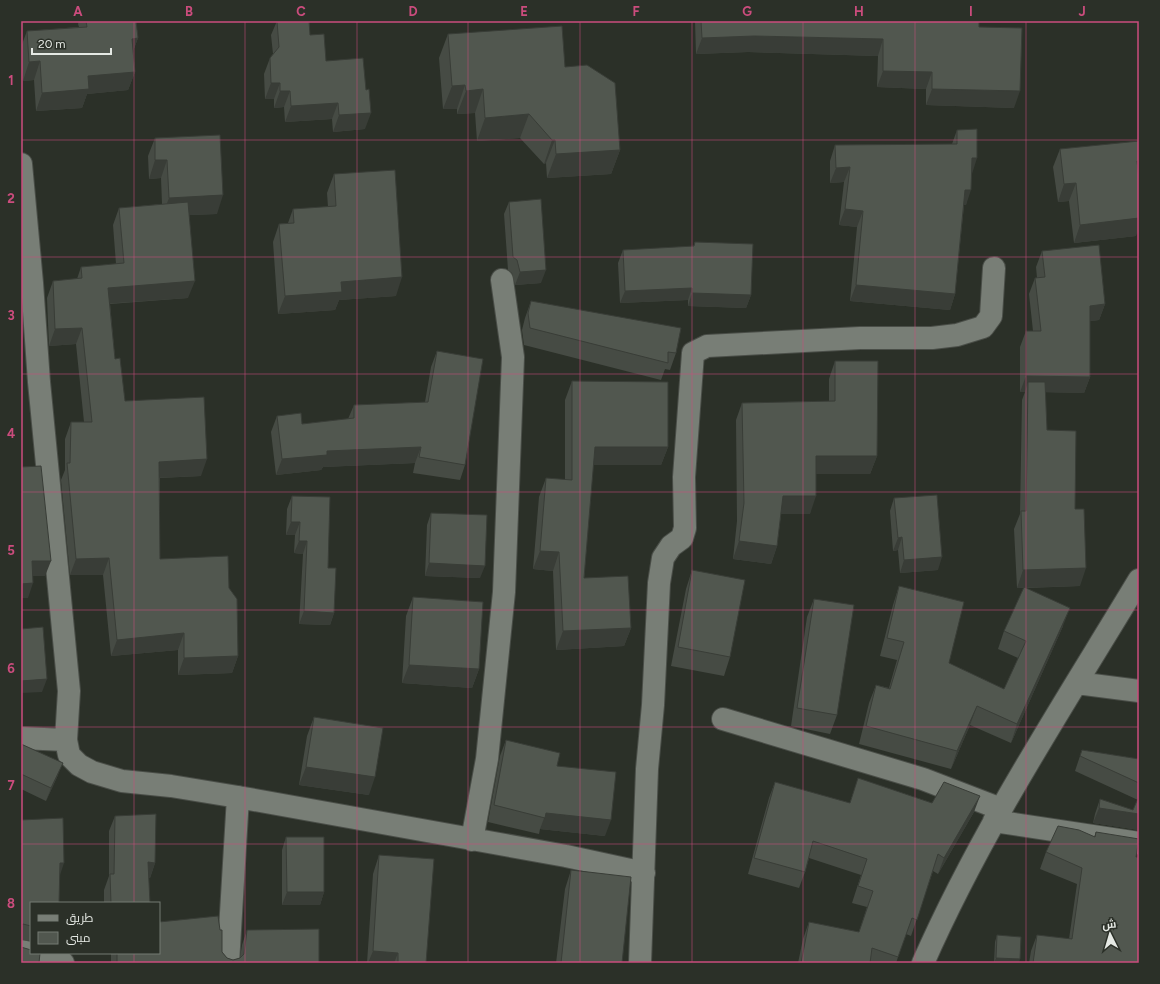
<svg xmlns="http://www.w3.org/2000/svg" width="1160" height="984" viewBox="0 0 1160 984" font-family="Figtree,Cairo,sans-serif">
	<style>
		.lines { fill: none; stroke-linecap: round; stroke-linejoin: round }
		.minor-casing { stroke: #4a4e48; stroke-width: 24 }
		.minor { stroke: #787e76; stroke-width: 22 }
		.wall { fill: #464b44 }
		.shaded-wall { fill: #393d37 }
		.building { fill: #51574f; stroke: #393d37 }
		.grid { fill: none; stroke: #cb4c7d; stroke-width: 1; stroke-opacity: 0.55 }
		.neatline { fill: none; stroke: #cb4c7d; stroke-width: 1.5 }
		.grid-label { font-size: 13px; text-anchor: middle; font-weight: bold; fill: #cb4c7d }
	</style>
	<rect width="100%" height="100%" fill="#2b3028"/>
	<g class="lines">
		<defs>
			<path id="minor" d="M 21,164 L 32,283 L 39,382 L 69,691 L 66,740
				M 1077,683 L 1139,691
				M 723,719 L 923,779 L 1001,809
				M 21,738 L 66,740 L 69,755 L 79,765 L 92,772 L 122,781 L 171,786 L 238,797 L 566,856 L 644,873
				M 994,821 L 1139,843
				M 472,840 L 487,759 L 504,592 L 513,357 L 502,280
				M 21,951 L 60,960 L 63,963
				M 228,963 L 238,797
				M 640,963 L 647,769 L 653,705 L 659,583 L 663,558 L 671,546 L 682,538 L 685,528 L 684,477 L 693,353 L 707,346 L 860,338 L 932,338 L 957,335 L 983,327 L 991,316 L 994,268
				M 923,963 C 982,829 1063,706 1139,580"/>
		</defs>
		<use href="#minor" class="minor-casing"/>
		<use href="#minor" class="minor"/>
	</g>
	<path class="wall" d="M 79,21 L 136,21 L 138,38 L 133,51 L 135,72 L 128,90 L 87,94 L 82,108 L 36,111 L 34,80 L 23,81 L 21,60 L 21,47 L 27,31 L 79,27 L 78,24 Z
		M 277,21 L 309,21 L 310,35 L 365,129 L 333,132 L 332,119 L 285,122 L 284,107 L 274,108 L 274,99 L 265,99 L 264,74 L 270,58 L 273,54 L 271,35 Z
		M 695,21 L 979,21 L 979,27 L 1014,108 L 926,105 L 926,89 L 877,87 L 878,56 L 748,52 L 696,54 Z
		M 448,34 L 565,67 L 620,150 L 611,174 L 547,178 L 546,163 L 544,164 L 520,138 L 477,141 L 475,113 L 457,114 L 457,109 L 443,109 L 439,58 Z
		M 957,130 L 972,174 L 966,205 L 964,205 L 955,294 L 950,310 L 850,301 L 857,227 L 839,225 L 844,182 L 830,183 L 830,161 L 835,145 L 952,144 Z
		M 155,138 L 217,214 L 189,215 L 188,298 L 110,304 L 115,359 L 125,401 L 201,476 L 160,478 L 160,559 L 229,588 L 238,656 L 232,673 L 178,675 L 178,650 L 111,656 L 103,575 L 70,575 L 61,480 L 65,470 L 65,439 L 71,422 L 84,422 L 76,344 L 49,346 L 47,298 L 53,281 L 77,279 L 81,267 L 116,264 L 113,225 L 119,208 L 162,204 L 161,178 L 149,179 L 148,156 Z
		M 1060,149 L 1136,236 L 1074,243 L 1069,201 L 1058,202 L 1053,167 Z
		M 334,174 L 396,296 L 339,300 L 335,310 L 278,314 L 273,242 L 279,224 L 288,223 L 293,209 L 328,207 L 327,193 Z
		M 509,202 L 541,283 L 515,285 L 512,273 L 508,270 L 504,214 Z
		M 695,242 L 751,295 L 746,308 L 688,306 L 688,300 L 620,303 L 618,263 L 623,250 L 693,247 Z
		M 1042,251 L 1105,304 L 1099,320 L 1090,321 L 1090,377 L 1084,393 L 1045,392 L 1047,430 L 1075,509 L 1080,586 L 1027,588 L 1063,626 L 1011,743 L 970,725 L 951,769 L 859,744 L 869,703 L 876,685 L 889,688 L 897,660 L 880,656 L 893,605 L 899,586 L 949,663 L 1004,689 L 1018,658 L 998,649 L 1004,631 L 1024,588 L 1017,588 L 1014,529 L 1020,514 L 1022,400 L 1025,392 L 1020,392 L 1020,347 L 1026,331 L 1033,331 L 1029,294 L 1035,278 L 1037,278 L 1036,267 Z
		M 531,301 L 676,353 L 670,370 L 665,369 L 661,380 L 524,345 L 522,330 L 525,318 Z
		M 437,351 L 465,465 L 460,480 L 413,473 L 415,463 L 323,467 L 321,470 L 276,475 L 271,432 L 277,416 L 302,424 L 348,419 L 354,405 L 425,402 L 431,367 Z
		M 835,361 L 877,456 L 870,474 L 816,474 L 810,514 L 781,514 L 777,546 L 771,564 L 733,559 L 737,521 L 736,420 L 742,403 L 829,401 L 829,379 Z
		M 572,381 L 668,447 L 661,465 L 593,465 L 584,578 L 631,628 L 624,646 L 556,650 L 553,571 L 533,569 L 539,497 L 546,478 L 565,480 L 565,400 Z
		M 292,496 L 328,568 L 334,613 L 330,625 L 299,624 L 303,554 L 294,553 L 295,535 L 286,535 L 287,509 Z
		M 894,498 L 938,570 L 900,573 L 898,550 L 893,551 L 890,511 Z
		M 431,513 L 480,578 L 425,576 L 427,525 Z
		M 692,570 L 730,657 L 724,676 L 671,666 L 686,589 Z
		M 413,597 L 479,669 L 472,688 L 402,683 L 406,616 Z
		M 814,599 L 837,715 L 830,734 L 791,726 L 807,617 Z
		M 314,717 L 369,795 L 299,785 L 307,736 Z
		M 506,740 L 557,766 L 605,836 L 540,829 L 539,834 L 488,822 L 500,756 Z
		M 21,744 L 58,775 L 46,801 L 21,789 Z
		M 1082,750 L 1139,759 L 1139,830 L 1093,823 L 1095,814 L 1100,799 L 1133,810 L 1138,800 L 1075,771 Z
		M 858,778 L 932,803 L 974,812 L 938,874 L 933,871 L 911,936 L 906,934 L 896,963 L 798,963 L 803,939 L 809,922 L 859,932 L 867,907 L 852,903 L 861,875 L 809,858 L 805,872 L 799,888 L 748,874 L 769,798 L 775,782 L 850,803 Z
		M 115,816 L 155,863 L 150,878 L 148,878 L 150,903 L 104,903 L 104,890 L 109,876 L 109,831 Z
		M 21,820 L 31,903 L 31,941 L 21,940 Z
		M 1096,832 L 1136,857 L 1139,963 L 1029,963 L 1031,951 L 1037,935 L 1069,939 L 1077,884 L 1040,869 L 1046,852 L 1094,837 Z
		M 286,837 L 324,892 L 320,905 L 282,905 L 282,850 Z
		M 379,855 L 426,963 L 367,963 L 373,874 Z
		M 571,870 L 622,963 L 556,963 L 565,889 Z
		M 247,930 L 319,963 L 111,963 L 111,953 L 222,952 L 227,958 L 233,960 L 240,958 L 242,945 Z
		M 997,935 L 1019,963 L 994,963 L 995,942 Z"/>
	<path class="shaded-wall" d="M 754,36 L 883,39 L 878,56 L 748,52 L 696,54 L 702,38 Z
		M 138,38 L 131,57 L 132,39 Z
		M 40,61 L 34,80 L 23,81 L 29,62 Z
		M 883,71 L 932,72 L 926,89 L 877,87 Z
		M 135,72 L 128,90 L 87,94 L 82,108 L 36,111 L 42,93 L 88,76 Z
		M 271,83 L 280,83 L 274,99 L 265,99 Z
		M 465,85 L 457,109 L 443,109 L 452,86 Z
		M 483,89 L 475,113 L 457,114 L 466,91 Z
		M 932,89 L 1020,91 L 1014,108 L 926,105 Z
		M 280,91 L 290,91 L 284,107 L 274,108 Z
		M 338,103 L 332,119 L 285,122 L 291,106 Z
		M 371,113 L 365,129 L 333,132 L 339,115 Z
		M 529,114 L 520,138 L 477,141 L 485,118 Z
		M 552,140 L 555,140 L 546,163 L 544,164 Z
		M 620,150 L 611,174 L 547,178 L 556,154 Z
		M 972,158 L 977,158 L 972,174 L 966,174 Z
		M 155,160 L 167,160 L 161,178 L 149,179 Z
		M 1137,161 L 1139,161 L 1139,178 Z
		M 850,167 L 844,182 L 830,183 L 836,168 Z
		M 1076,183 L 1069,201 L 1058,202 L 1064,184 Z
		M 965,190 L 971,190 L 966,205 L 960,205 Z
		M 223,195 L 217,214 L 162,216 L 169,198 Z
		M 845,209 L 863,211 L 857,227 L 839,225 Z
		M 1139,218 L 1139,229 L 1136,236 L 1074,243 L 1080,225 Z
		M 546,270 L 541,283 L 515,285 L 520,272 Z
		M 402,277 L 396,296 L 339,300 L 335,310 L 278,314 L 285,296 L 341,282 Z
		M 195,281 L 188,298 L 102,304 L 108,288 Z
		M 856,285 L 955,294 L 950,310 L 850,301 Z
		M 692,288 L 688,300 L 620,303 L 625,291 Z
		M 692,293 L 751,295 L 746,308 L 688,306 Z
		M 1105,304 L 1099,320 L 1084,322 L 1090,306 Z
		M 82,328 L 76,344 L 49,346 L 55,329 Z
		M 1026,376 L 1090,377 L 1084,393 L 1028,392 L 1028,382 L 1025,392 L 1020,392 Z
		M 421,447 L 415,463 L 323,467 L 321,470 L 276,475 L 282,459 L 327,451 Z
		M 595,447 L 668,447 L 661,465 L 588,465 Z
		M 816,456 L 877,456 L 870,474 L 809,474 Z
		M 207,459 L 201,476 L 153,478 L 159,462 Z
		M 783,496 L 816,496 L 810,514 L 776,514 Z
		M 291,522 L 300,522 L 295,535 L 286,535 Z
		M 902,537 L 898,550 L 893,551 L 898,538 Z
		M 299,541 L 307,541 L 303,554 L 294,553 Z
		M 739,541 L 777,546 L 771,564 L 733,559 Z
		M 540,551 L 559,552 L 553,571 L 533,569 Z
		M 942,557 L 938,570 L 900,573 L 904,560 Z
		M 109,558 L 103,575 L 70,575 L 76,559 Z
		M 32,561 L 51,561 L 45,576 L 26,576 Z
		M 429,563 L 485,566 L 480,578 L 425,576 Z
		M 1086,568 L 1080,586 L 1017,588 L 1023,570 Z
		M 33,583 L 28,598 L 21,598 L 21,584 Z
		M 1070,608 L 1063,626 L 1011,743 L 1017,724 Z
		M 304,611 L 334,613 L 330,625 L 299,624 Z
		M 631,628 L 624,646 L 556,650 L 563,631 Z
		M 184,633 L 178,650 L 111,656 L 117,640 Z
		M 238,656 L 232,673 L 178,675 L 184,658 Z
		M 409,665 L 479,669 L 472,688 L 402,683 Z
		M 47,679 L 42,692 L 21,693 L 21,681 Z
		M 977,706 L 970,725 L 951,769 L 957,751 Z
		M 63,763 L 58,775 L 46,801 L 51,788 Z
		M 306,767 L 375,777 L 369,795 L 299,785 Z
		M 980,796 L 974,812 L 938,874 L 944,858 Z
		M 1099,808 L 1139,814 L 1139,830 L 1093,823 Z
		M 546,813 L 611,820 L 605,836 L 540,829 Z
		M 148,862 L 155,863 L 150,878 L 142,878 Z
		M 60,863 L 64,863 L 59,878 Z
		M 287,892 L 324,892 L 320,905 L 282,905 Z
		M 373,951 L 398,953 L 394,963 L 368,963 Z
		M 996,958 L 1020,959 L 1019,963 L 994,963 Z"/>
	<path class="building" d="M 86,21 L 136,21 L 138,38 L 132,39 L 135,72 L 88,76 L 89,89 L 42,93 L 40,61 L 29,62 L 27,31 L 87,27 Z
		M 277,21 L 309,21 L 310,35 L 324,34 L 326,61 L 363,58 L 366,90 L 369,89 L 371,113 L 339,115 L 338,103 L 291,106 L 290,91 L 280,91 L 280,83 L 271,83 L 270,58 L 279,47 Z
		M 701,21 L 979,21 L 979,27 L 1022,28 L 1020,91 L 932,89 L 932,72 L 883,71 L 883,39 L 754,36 L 702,38 Z
		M 562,26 L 565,67 L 587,65 L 615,83 L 620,150 L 556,154 L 555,140 L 552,140 L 529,114 L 485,118 L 483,89 L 466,91 L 465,85 L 452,86 L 448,34 Z
		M 977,129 L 977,158 L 972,158 L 971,190 L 965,190 L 955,294 L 856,285 L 863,211 L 845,209 L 850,167 L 836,168 L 835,145 L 957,144 L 957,130 Z
		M 220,135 L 223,195 L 169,198 L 167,160 L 155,160 L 155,138 Z
		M 1139,141 L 1139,161 L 1137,161 L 1139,179 L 1139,218 L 1080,225 L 1076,183 L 1064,184 L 1060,149 Z
		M 395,170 L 402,277 L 341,282 L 342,292 L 285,296 L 279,224 L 294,223 L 293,209 L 336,206 L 334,174 Z
		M 541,199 L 546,270 L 520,272 L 517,260 L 513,257 L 509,202 Z
		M 188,202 L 195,281 L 108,288 L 115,359 L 120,358 L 125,401 L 204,397 L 207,459 L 159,462 L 160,559 L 228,556 L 229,588 L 237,599 L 238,656 L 184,658 L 184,633 L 117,640 L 109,558 L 76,559 L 67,463 L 70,463 L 71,422 L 92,422 L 82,328 L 55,329 L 53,281 L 82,278 L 81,267 L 124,263 L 119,208 Z
		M 695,242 L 753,244 L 751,295 L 692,293 L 692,288 L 625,291 L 623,250 L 694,246 Z
		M 1099,245 L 1105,304 L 1090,306 L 1090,377 L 1026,376 L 1026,331 L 1041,331 L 1035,278 L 1045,277 L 1042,251 Z
		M 531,301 L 681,328 L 676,353 L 668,352 L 668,363 L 530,328 L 528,313 Z
		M 437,351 L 483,359 L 465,465 L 419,457 L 421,447 L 327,451 L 327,455 L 282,459 L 277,416 L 301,413 L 302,424 L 354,418 L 354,405 L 428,402 Z
		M 835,361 L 878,361 L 877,456 L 816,456 L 816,496 L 783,496 L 777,546 L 739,541 L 744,503 L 742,403 L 835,401 Z
		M 572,381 L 668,382 L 668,447 L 595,447 L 584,578 L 628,576 L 631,628 L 563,631 L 559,552 L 540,551 L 546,478 L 572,480 Z
		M 1028,382 L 1045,382 L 1047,430 L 1076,431 L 1075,509 L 1084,509 L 1086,568 L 1023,570 L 1021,511 L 1026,511 Z
		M 41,466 L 51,561 L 32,561 L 33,583 L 21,584 L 21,467 Z
		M 937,495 L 942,557 L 904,560 L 902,537 L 898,538 L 894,498 Z
		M 292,496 L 330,497 L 328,568 L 336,568 L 334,613 L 304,611 L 307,541 L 299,541 L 300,522 L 291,522 Z
		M 431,513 L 487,515 L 485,566 L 429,563 Z
		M 692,570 L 745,580 L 730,657 L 678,647 Z
		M 899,586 L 964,602 L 949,663 L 1004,689 L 1026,641 L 1004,631 L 1024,587 L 1070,608 L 1017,724 L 977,706 L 957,751 L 866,726 L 876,685 L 890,689 L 904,642 L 887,638 Z
		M 413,597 L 483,602 L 479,669 L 409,665 Z
		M 814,599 L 854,605 L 837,715 L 797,708 Z
		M 43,627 L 47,679 L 21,681 L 21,629 Z
		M 314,717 L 383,728 L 375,777 L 306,767 Z
		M 506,740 L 560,753 L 557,766 L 616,772 L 611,820 L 546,813 L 545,818 L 494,805 Z
		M 21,744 L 63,763 L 51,788 L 21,774 Z
		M 1082,750 L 1139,759 L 1139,783 L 1080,756 Z
		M 858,778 L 932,803 L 944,782 L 980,796 L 944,858 L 938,854 L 917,920 L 912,918 L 898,957 L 872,948 L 870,963 L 801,963 L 809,922 L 859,932 L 873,891 L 858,886 L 867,859 L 813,841 L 805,872 L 754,858 L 775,782 L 850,803 Z
		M 1139,796 L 1139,814 L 1099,808 L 1100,799 L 1133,810 Z
		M 156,814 L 155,863 L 148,862 L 150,903 L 111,903 L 110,874 L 114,874 L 115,816 Z
		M 63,818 L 64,863 L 60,863 L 59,903 L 31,903 L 31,926 L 23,924 L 21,926 L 21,820 Z
		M 1058,826 L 1079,830 L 1095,837 L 1096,832 L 1139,839 L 1136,857 L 1139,857 L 1139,963 L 1033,963 L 1037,935 L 1072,939 L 1082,868 L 1046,852 Z
		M 286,837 L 324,837 L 324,892 L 287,892 Z
		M 379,855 L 434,859 L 426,963 L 398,963 L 398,953 L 373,951 Z
		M 571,870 L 631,877 L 622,963 L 561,963 Z
		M 218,916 L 220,930 L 222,930 L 222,952 L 227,958 L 233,960 L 240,958 L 244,954 L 247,930 L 319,929 L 319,963 L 117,963 L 117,953 L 159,953 L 159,922 Z
		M 997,935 L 1021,937 L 1020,959 L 996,958 Z
		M 21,947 L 31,950 L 31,953 L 40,953 L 39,963 L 21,963 Z"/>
	<path class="grid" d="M 134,21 L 134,903M 245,21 L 245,963M 357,21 L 357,963M 468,21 L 468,963M 580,21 L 580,963M 692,21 L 692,963M 803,21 L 803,963M 915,21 L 915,963M 1026,21 L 1026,963M 21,140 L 1139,140M 21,257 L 1139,257M 21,374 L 1139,374M 21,492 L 1139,492M 21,610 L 1139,610M 21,727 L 1139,727M 21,844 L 1139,844M 134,953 L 134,963"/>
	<rect width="1160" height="984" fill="none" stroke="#2b3028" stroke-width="44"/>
	<rect x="30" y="902" width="130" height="52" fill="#2b3028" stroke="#757a73"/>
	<rect x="38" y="915" width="20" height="6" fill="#787e76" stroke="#757a73"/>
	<text x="66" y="922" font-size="12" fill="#e5e9e4">طريق</text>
	<rect x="38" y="932" width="20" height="12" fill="#51574f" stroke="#757a73"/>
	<text x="66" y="942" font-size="12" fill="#e5e9e4">مبنى</text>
	<g transform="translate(1110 934) rotate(355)" stroke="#2b3028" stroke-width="3" paint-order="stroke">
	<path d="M0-3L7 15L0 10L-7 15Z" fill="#e5e9e4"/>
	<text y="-6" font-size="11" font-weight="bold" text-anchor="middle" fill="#e5e9e4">ش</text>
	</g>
	<path d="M32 48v6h79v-6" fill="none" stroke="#e5e9e4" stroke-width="2"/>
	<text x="38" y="48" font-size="12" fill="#e5e9e4" stroke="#2b3028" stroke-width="3" paint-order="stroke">20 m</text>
	<rect x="22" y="22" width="1116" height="940" class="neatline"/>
	<g class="grid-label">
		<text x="78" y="16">A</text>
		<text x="189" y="16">B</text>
		<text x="301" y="16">C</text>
		<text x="413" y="16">D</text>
		<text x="524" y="16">E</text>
		<text x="636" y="16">F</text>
		<text x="747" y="16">G</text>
		<text x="859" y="16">H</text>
		<text x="971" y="16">I</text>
		<text x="1082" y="16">J</text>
		<text x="11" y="85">1</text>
		<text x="11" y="203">2</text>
		<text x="11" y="320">3</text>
		<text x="11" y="438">4</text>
		<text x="11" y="555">5</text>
		<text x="11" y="673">6</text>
		<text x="11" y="790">7</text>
		<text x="11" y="908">8</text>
	</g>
</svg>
